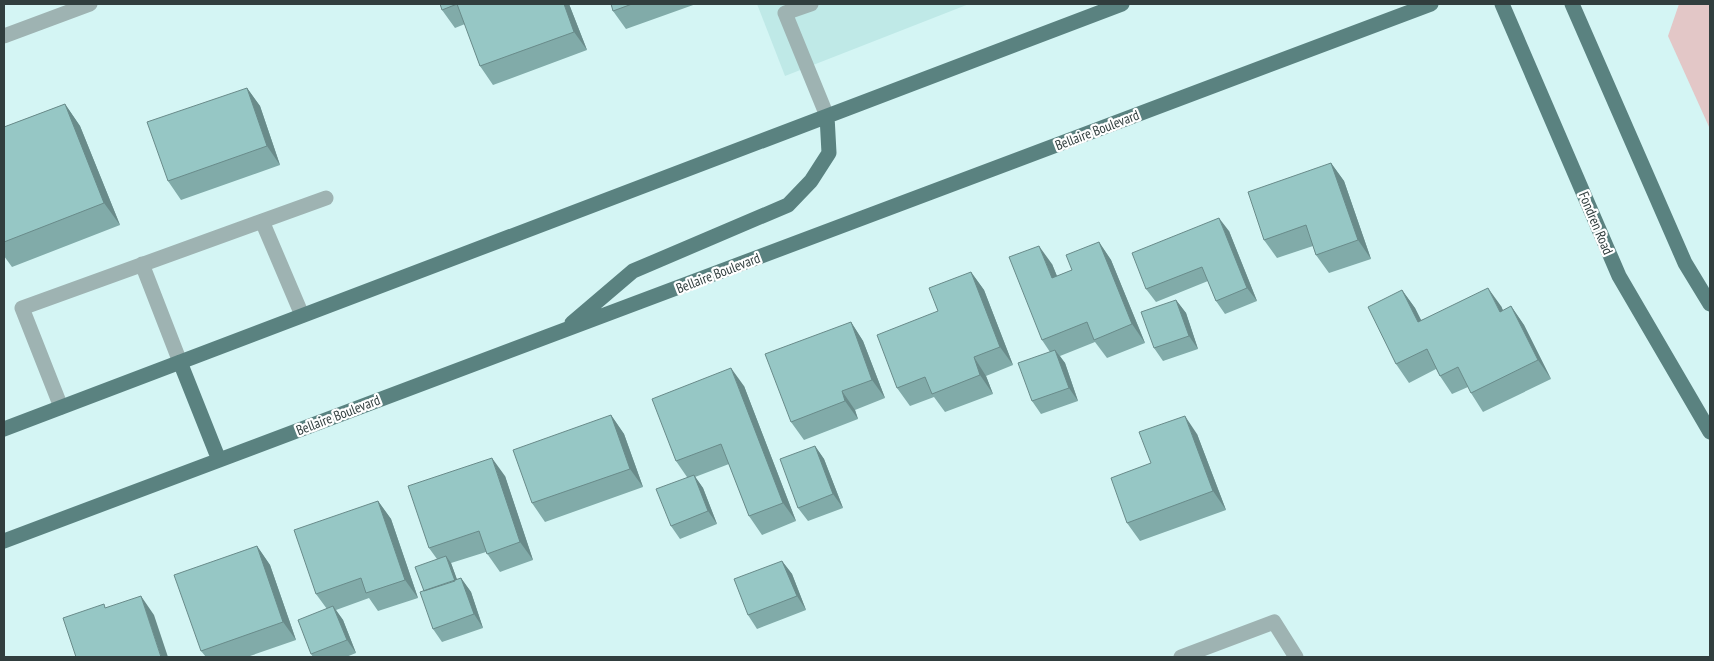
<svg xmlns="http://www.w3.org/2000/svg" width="1714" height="661" viewBox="0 0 1714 661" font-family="'PT Sans Narrow',sans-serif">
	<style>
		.built { fill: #bfe9e7 }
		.green { fill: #e3c7c7 }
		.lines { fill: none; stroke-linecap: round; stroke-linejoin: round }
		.minor { stroke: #9eb3b2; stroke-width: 15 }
		.major { stroke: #5a8280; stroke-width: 15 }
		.wall { fill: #81aba9 }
		.shaded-wall { fill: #698b8a }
		.building { fill: #96c7c5; stroke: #698b8a }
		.labels { text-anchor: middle; stroke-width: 4.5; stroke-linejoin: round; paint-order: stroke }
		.street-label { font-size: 14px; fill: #313e3e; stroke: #fff }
	</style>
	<rect width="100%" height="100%" fill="#d4f5f4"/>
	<path class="built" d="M 757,4 L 969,4 L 785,76 Z"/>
	<path class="green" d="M 1679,4 L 1710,4 L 1710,129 L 1668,36 Z"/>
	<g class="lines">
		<path class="minor" d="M 811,4 L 785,13 L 827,116
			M 4,36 L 90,4
			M 262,221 L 302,315
			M 142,264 L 180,362
			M 61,407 L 22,308 L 326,198
			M 1181,657 L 1274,622 L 1296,657"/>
		<path class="major" d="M 1502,4 L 1619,276 L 1710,432
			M 1572,4 L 1685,263 L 1710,304
			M 572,323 L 633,271 L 788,205 L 811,181 L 829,153 L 827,116
			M 180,362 L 219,460
			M 4,429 L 1122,4
			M 4,541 L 1431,4"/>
	</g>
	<path class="wall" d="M 440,4 L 569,4 L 587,50 L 493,85 L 480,66 L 465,24 L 455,28 L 442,10 Z
		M 611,4 L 696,4 L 626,29 L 613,11 Z
		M 247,88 L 260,106 L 280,165 L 181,200 L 168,181 Z
		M 65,104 L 80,126 L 120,225 L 12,267 L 4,256 L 4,127 Z
		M 1331,163 L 1344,181 L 1371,259 L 1329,273 L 1316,255 L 1313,246 L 1277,258 L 1264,240 Z
		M 1229,231 L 1257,301 L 1225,314 L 1216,301 L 1208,281 L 1156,302 L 1146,289 Z
		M 1099,242 L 1111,260 L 1145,343 L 1107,358 L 1095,342 L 1060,356 L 1065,363 L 1078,401 L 1041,414 L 1032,401 L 1050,352 L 1042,340 L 1052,264 L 1057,276 L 1072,270 Z
		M 971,272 L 984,290 L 1013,365 L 986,376 L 993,394 L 945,412 L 934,397 L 910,406 L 897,388 L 938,311 Z
		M 1402,290 L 1415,308 L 1421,320 L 1501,306 L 1503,311 L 1511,306 L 1524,325 L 1551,379 L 1483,412 L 1471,393 L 1468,387 L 1452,394 L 1440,376 L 1436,369 L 1409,383 L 1396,364 Z
		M 1176,300 L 1186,313 L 1198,349 L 1163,361 L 1154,348 Z
		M 851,322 L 863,341 L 885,398 L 855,410 L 858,419 L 804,440 L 791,422 Z
		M 744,386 L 796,521 L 762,535 L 749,516 L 729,464 L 695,477 L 703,488 L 717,524 L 680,539 L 671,526 L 687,477 L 676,461 Z
		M 611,415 L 624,434 L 643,487 L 545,522 L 532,503 Z
		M 1197,434 L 1226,510 L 1140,541 L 1127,523 L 1151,463 Z
		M 815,446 L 824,459 L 843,508 L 808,521 L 798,508 Z
		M 505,476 L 533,560 L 500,572 L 486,552 L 451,563 L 457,580 L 461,578 L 471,592 L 483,628 L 442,642 L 433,629 L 423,591 L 437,559 L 429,548 Z
		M 378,501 L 391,519 L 418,598 L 378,611 L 369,598 L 336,610 L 343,620 L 356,653 L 346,657 L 313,657 L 311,654 L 327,609 L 316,594 Z
		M 257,546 L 270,565 L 296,640 L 247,657 L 206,657 L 201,651 Z
		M 782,561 L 792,574 L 806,610 L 757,629 L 748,615 Z"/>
	<path class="shaded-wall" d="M 564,4 L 569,4 L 587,50 L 574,32 Z
		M 247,88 L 260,106 L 280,165 L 267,146 Z
		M 65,104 L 80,126 L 120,225 L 104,203 Z
		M 1331,163 L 1344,181 L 1371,259 L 1358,240 Z
		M 1219,218 L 1229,231 L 1257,301 L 1247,288 Z
		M 1099,242 L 1111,260 L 1145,343 L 1132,324 Z
		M 1039,246 L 1052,264 L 1065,296 L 1052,278 Z
		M 971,272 L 984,290 L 1013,365 L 1000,347 Z
		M 1488,288 L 1501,306 L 1513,331 L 1500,312 Z
		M 1402,290 L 1415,308 L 1431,340 L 1418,322 Z
		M 1176,300 L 1186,313 L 1198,349 L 1189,336 Z
		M 1511,306 L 1524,325 L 1551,379 L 1538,360 Z
		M 851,322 L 863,341 L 885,398 L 872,380 Z
		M 1055,350 L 1065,363 L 1078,401 L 1069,388 Z
		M 974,357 L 986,376 L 993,394 L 980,375 Z
		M 731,368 L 744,386 L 796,521 L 783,503 Z
		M 842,391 L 855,410 L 858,419 L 845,401 Z
		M 611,415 L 624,434 L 643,487 L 630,469 Z
		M 1185,416 L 1197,434 L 1226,510 L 1213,491 Z
		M 815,446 L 824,459 L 843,508 L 833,494 Z
		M 492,458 L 505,476 L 533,560 L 520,542 Z
		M 694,475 L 703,488 L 717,524 L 708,511 Z
		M 378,501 L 391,519 L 418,598 L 405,580 Z
		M 257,546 L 270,565 L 296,640 L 283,622 Z
		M 446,556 L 451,563 L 462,593 L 457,586 Z
		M 782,561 L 792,574 L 806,610 L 797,596 Z
		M 461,578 L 471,592 L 483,628 L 474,614 Z
		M 141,596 L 154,615 L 168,657 L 161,657 Z
		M 333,606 L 343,620 L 356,653 L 347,640 Z"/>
	<path class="building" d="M 440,4 L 564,4 L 574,32 L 480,66 L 457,4 L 442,10 Z
		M 611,4 L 632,4 L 613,11 Z
		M 247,88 L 267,146 L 168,181 L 147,122 Z
		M 65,104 L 104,203 L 4,242 L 4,127 Z
		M 1331,163 L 1358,240 L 1316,255 L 1306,225 L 1264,240 L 1248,192 Z
		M 1219,218 L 1247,288 L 1216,301 L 1202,267 L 1146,289 L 1132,253 Z
		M 1099,242 L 1132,324 L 1094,340 L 1087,322 L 1042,340 L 1009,257 L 1039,246 L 1052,278 L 1072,270 L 1066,255 Z
		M 971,272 L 1000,347 L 974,357 L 980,375 L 932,394 L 925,377 L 897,388 L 877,335 L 938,311 L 929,288 Z
		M 1488,288 L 1500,312 L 1511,306 L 1538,360 L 1471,393 L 1458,367 L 1440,376 L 1427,349 L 1396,364 L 1368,307 L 1402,290 L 1418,322 Z
		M 1176,300 L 1189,336 L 1154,348 L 1141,312 Z
		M 851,322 L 872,380 L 842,391 L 845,401 L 791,422 L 765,354 Z
		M 1055,350 L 1069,388 L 1032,401 L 1018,363 Z
		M 731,368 L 783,503 L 749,516 L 721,444 L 676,461 L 652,399 Z
		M 611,415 L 630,469 L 532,503 L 513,450 Z
		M 1185,416 L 1213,491 L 1127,523 L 1111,478 L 1151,463 L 1139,432 Z
		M 815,446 L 833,494 L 798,508 L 780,459 Z
		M 492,458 L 520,542 L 487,554 L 479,531 L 429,548 L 408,486 Z
		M 694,475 L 708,511 L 671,526 L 656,489 Z
		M 378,501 L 405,580 L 366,593 L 361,578 L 316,594 L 294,530 Z
		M 257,546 L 283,622 L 201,651 L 174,575 Z
		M 446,556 L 455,581 L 424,591 L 415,567 Z
		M 782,561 L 797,596 L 748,615 L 734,579 Z
		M 461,578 L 474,614 L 433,629 L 420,592 Z
		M 141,596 L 161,657 L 76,657 L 63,618 L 104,604 L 105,608 Z
		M 333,606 L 347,640 L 311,654 L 298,620 Z"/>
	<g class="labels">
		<g class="street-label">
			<text transform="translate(1097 130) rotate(-21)" y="5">Bellaire Boulevard</text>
			<text transform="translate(1596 223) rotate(67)" y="5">Fondren Road</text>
			<text transform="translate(718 273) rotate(-21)" y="5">Bellaire Boulevard</text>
			<text transform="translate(338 415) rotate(-21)" y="5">Bellaire Boulevard</text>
		</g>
	</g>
	<rect width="1714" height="661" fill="none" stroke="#313e3e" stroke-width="10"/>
</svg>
